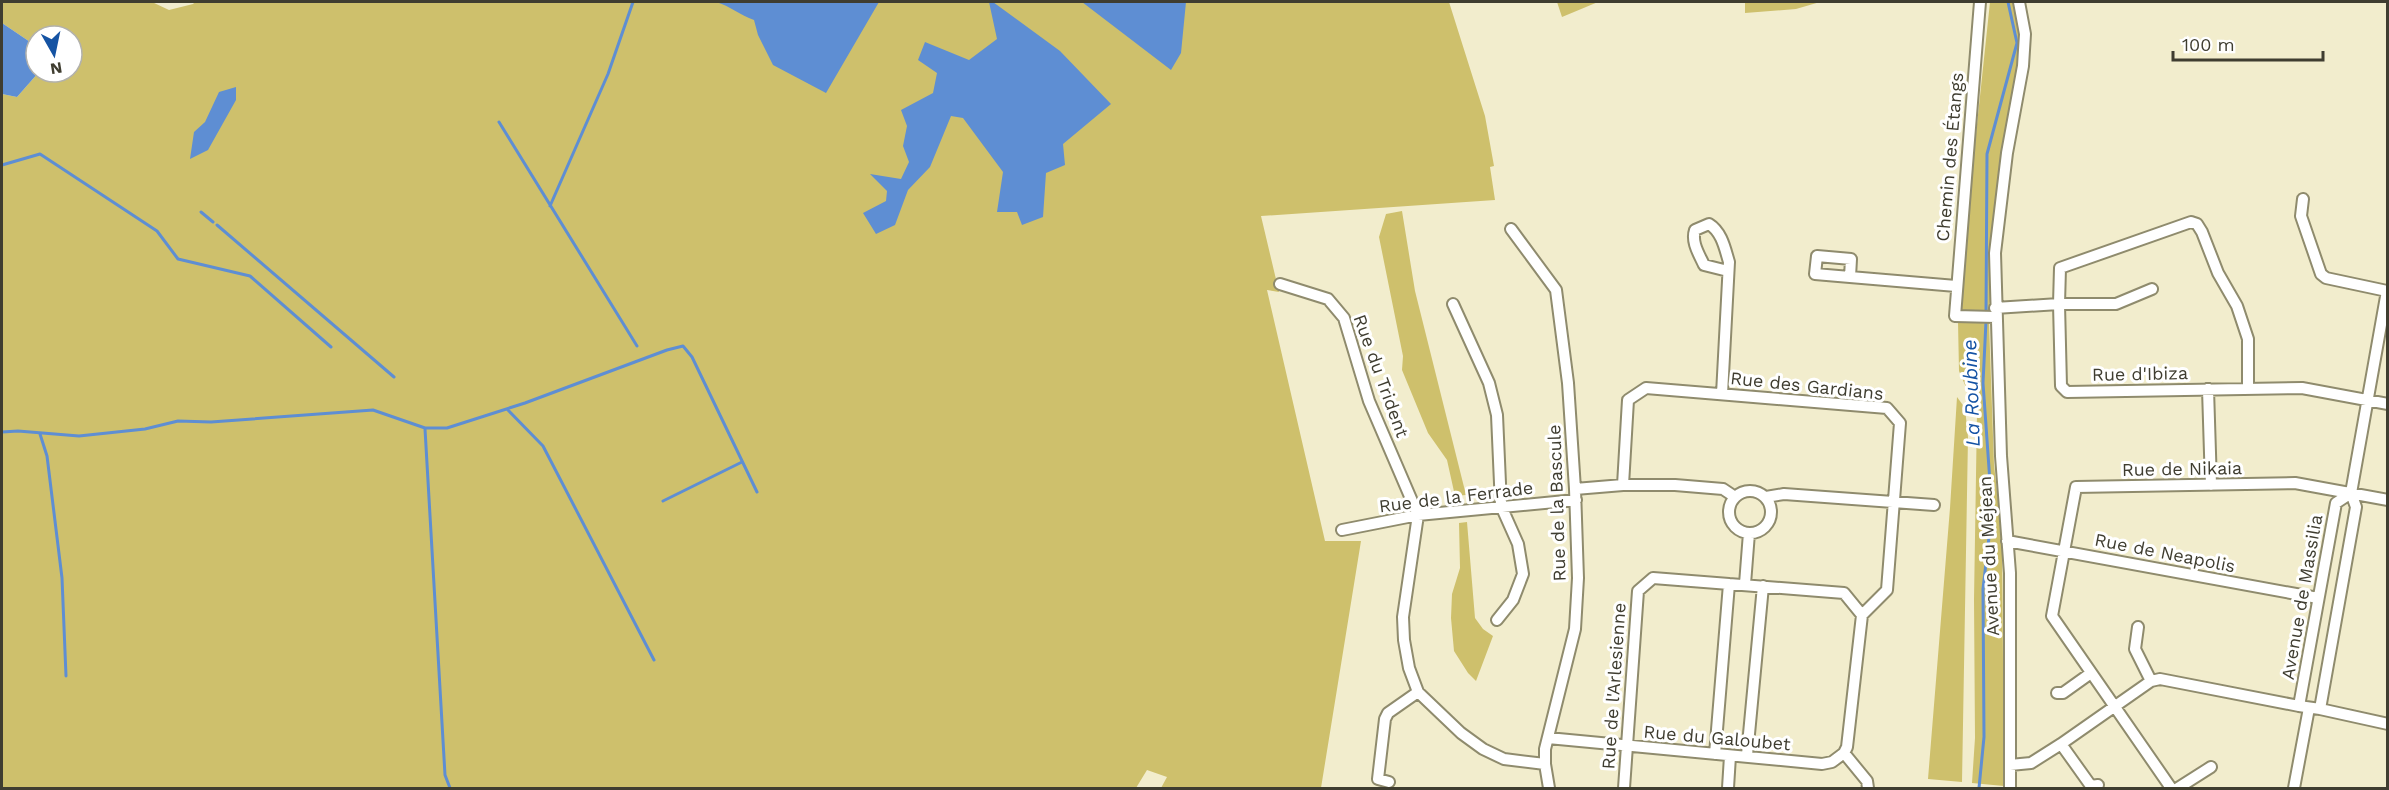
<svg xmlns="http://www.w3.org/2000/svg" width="2389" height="790" viewBox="0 0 2389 790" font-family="'Work Sans',sans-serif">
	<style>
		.green { fill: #cec06c }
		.water { fill: #5e8ed3 }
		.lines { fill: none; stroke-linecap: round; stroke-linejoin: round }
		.stream { stroke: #5e8ed3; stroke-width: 3 }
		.minor-casing { stroke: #8f8b6d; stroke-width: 14 }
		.minor { stroke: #fff; stroke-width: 10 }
		.labels { text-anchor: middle; stroke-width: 6; stroke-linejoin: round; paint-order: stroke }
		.street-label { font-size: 18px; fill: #3f3d30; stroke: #fff }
		.water-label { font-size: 20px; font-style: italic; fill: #1352a4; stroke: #fff }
	</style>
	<rect width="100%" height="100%" fill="#f2edcd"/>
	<path class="green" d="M 2,2 L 152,2 L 169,10 L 193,4 L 195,2 L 1449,2 L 1485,116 L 1494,166 L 1490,167 L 1495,200 L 1261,216 L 1279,292 L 1267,290 L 1325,541 L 1361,541 L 1321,788 L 1161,788 L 1167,777 L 1147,770 L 1136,788 L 2,788 L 2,94 L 17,97 L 39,72 L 72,72 L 72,36 L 36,36 L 36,46 L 2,23 Z
		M 1557,2 L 1598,2 L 1562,17 Z
		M 1745,2 L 1820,2 L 1796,9 L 1745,13 Z
		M 1990,2 L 2013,2 L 2021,41 L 2002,154 L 1989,312 L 1960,312 L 1961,275 Z
		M 1402,211 L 1415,291 L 1466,495 L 1455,496 L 1447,460 L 1428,433 L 1402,370 L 1403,356 L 1379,237 L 1386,214 Z
		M 1958,322 L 1989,323 L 1994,465 L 2002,535 L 2004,786 L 1972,783 L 1975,738 L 1974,600 L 1977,413 L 1959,371 Z
		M 1957,397 L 1965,408 L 1968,437 L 1962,782 L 1928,779 L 1950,508 Z
		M 1467,522 L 1475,618 L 1483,629 L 1493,636 L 1476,681 L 1468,673 L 1454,651 L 1451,618 L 1452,594 L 1460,568 L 1459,523 Z"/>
	<path class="water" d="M 716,2 L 879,2 L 826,93 L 773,65 L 758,35 L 754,20 C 740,15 730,6 716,2 Z
		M 989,2 L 993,2 L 1060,51 L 1111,104 L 1063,144 L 1065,165 L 1046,173 L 1043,217 L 1022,225 L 1017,212 L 997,212 L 1003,172 L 963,118 L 951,116 L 930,167 L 908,190 L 895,225 L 876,234 L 863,213 L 886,201 L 887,191 L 870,174 L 901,179 L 909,162 L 903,146 L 907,126 L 901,110 L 933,93 L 937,73 L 918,60 L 925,42 L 969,60 L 997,39 Z
		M 1082,2 L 1186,2 L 1181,53 L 1171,70 Z
		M 2,23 L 36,46 L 36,72 L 39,72 L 17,97 L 2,94 Z
		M 236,87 L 236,100 L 208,150 L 190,159 L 194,132 L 205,122 L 219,92 Z"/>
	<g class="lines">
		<path class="stream" d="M 499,122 L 637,346
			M 2,165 L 40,154 L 157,231 L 178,259 L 250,276 L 331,347
			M 550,206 L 608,74 L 633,2
			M 201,212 L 213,222
			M 217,225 L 394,377
			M 1986,314 L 1987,154 L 2017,43 L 2008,2
			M 507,409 L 543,446 L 654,660
			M 425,429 L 445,775 L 450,788
			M 2,432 L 18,431 L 79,436 L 145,429 L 178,421 L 211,422 L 373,410 L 425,428 L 447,428 L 525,403 L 667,350 L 683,346 L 692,357 L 757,492
			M 40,434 L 47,456 L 62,578 L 66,676
			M 663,501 L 742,462
			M 1979,788 L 1984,737 L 1983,589 L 1992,511 L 1983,383 L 1986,321"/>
		<defs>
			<path id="minor" d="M 1980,2 L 1955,316 L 1996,317
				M 2303,199 L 2301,216 L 2321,274 L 2326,278 L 2387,291
				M 1511,229 L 1556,290 L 1568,383 L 1575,489 L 1578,578 L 1575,629 L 1545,749 L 1545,764 L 1549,788
				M 1850,277 L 1815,274 L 1817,256 L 1851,259 L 1850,277 L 1956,286
				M 1280,284 L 1328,299 L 1344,318 L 1369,401 L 1418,515 L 1403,617 L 1404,640 L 1409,668 L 1418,692 L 1461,733 L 1483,749 L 1504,759 L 1545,764
				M 2152,289 L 2116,304 L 2059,304 L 2060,268 L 2191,222 L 2197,224 L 2202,232 L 2218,273 L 2237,306 L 2248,339 L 2248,388
				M 1453,304 L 1489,383 L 1497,415 L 1501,506 L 1518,544 L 1523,574 L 1513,600 L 1497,620
				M 1995,308 L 2059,304 L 2061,386 L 2067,392 L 2302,388 L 2388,404
				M 2208,389 L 2211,485
				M 1722,394 L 1729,262 C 1725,249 1722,232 1709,224 L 1695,230 C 1691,242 1699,254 1704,265 L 1728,271
				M 1623,485 L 1628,400 L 1646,388 L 1887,408 L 1900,423 L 1887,590 L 1862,615
				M 1575,489 L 1623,485 L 1675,485 L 1723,489 L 1735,497
				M1729 512a21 21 0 1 1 42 0a21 21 0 1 1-42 0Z
				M 2351,493 L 2336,503 L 2299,706 L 2320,709 L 2356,507 L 2351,493 L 2387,291
				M 1766,497 L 1784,494 L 1934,505
				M 1342,530 L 1418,515 L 1576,500
				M 2007,541 L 2318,598
				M 1745,584 L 1749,533
				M 2138,627 L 2135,649 L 2151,681
				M 2057,693 L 2063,693 L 2091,673
				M 2320,709 L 2388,724
				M 1548,738 L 1822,764 L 1832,762 L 1844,753
				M 2061,744 L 2091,786 L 2098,785
				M 1715,754 L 1729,584
				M 1747,755 L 1763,586
				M 2010,765 L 2031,763 L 2061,744 L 2151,681 L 2160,679 L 2299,706
				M 1389,782 L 1378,779 L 1385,719 L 1388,713 L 1418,692
				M 1624,788 L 1638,591 L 1653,578 L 1844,593 L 1862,615 L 1847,747 L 1844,753 L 1867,781 L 1868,788
				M 1728,788 L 1730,756
				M 2010,788 L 2010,573 L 2001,456 L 1995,253 L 2007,153 L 2023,66 L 2025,34 L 2019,2
				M 2171,788 L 2052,616 L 2076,487 L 2295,483 L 2388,500
				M 2178,788 L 2211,767
				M 2294,788 L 2309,708"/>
		</defs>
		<use href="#minor" class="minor-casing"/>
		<use href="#minor" class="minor"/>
	</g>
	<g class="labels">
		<g class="street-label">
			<text transform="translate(1950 157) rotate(-85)" y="6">Chemin des Étangs</text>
			<text transform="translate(2140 374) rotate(-1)" y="6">Rue d'Ibiza</text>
			<text transform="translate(1381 376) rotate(70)" y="6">Rue du Trident</text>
			<text transform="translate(1807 386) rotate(6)" y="6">Rue des Gardians</text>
			<text transform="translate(2182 469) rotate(-1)" y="6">Rue de Nikaia</text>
			<text transform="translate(1456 497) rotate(-7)" y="6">Rue de la Ferrade</text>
			<text transform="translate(1557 503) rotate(-92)" y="6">Rue de la Bascule</text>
			<text transform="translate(2165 553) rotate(11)" y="6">Rue de Neapolis</text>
			<text transform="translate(1989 556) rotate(-93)" y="6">Avenue du Méjean</text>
			<text transform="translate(2302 597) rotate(-80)" y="6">Avenue de Massilia</text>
			<text transform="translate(1614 686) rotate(-86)" y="6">Rue de l'Arlesienne</text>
			<text transform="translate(1717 738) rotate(5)" y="6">Rue du Galoubet</text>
		</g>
		<g class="water-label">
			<text transform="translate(1971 393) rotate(-92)" y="7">La Roubine</text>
		</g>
	</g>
	<rect width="2389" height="790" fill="none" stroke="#3f3d30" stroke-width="6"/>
	<g transform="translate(54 54) rotate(171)"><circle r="28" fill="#ffffff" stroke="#b2b1ac" stroke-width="1.5"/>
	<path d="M0-4.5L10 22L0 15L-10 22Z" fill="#1553a3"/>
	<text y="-9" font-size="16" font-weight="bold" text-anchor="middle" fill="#3f3d30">N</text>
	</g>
	<path d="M2173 51v9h150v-9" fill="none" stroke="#3f3d30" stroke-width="3"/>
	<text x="2182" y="51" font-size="18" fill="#3f3d30" stroke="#ffffff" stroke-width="4.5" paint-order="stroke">100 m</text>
</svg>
